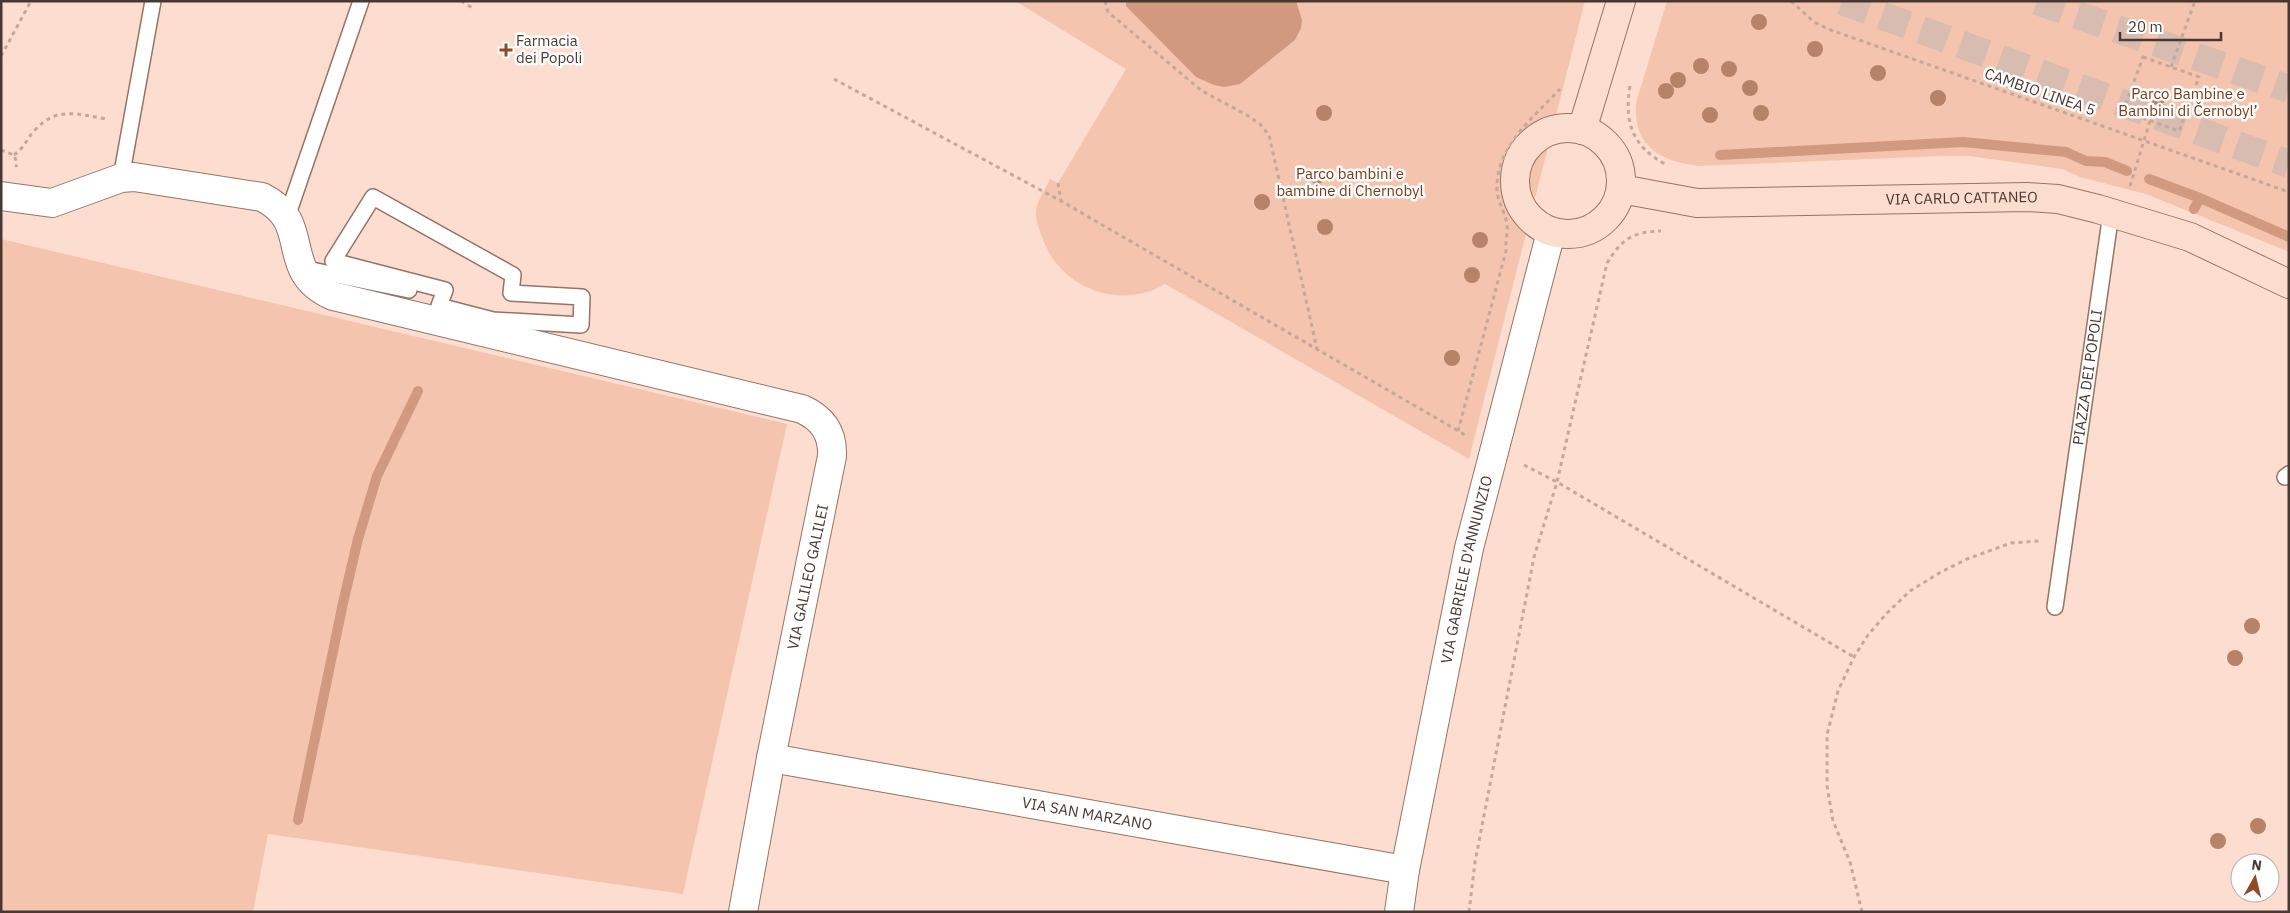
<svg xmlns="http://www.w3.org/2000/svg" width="2290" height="913" viewBox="0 0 2290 913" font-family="'IBM Plex Sans',sans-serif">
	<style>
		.green { fill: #f5c4ae }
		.water { fill: #d19980 }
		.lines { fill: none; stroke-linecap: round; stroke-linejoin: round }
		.stream { stroke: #d19980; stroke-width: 10 }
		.highway-tunnel { stroke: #d9bcb0; stroke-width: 28; stroke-dasharray: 28 14; stroke-linecap: butt }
		.lane-casing { stroke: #967364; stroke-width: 18 }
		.street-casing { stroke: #967364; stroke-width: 30 }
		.secondary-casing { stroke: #967364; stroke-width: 30 }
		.path { stroke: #c3a89c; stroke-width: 3; stroke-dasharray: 4 4; stroke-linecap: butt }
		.lane { stroke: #fff; stroke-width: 15 }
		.street { stroke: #fff; stroke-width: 28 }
		.secondary { stroke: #fbddcf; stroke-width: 28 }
		.tree { fill: #b68268 }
		.poi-dot { fill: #914926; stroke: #fff; stroke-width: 2 }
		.labels { text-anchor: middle; stroke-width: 5; stroke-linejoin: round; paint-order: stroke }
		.poi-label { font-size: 15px; fill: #483832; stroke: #fff; text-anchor: start }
		.street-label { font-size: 15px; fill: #483832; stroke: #fff }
		.park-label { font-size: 15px; fill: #7b3713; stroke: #fff }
	</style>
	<rect width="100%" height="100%" fill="#fdddcf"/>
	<path class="green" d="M 1015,1 L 1585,1 L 1469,459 L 1165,284 C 1159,287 1153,291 1147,292 C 1103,305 1056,280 1042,237 C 1039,229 1035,219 1036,211 C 1037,201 1046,188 1050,179 L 1058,183 L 1126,69 Z
		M 1667,1 L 2289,1 L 2289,252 L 2146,194 L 2080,177 L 2062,169 L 1969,156 L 1941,156 L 1699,166 C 1660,161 1633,147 1636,103 Z
		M 1,239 L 787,424 L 683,894 L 268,834 L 253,912 L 1,912 Z"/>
	<path class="water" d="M 1126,1 L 1296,1 L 1302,20 L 1301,28 L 1295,40 L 1240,84 L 1224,87 L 1214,85 L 1196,77 L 1126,6 Z"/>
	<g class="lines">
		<path class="stream" d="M 1720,155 L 1963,142 L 2066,152 L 2086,161 L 2105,162 L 2127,171
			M 2149,179 L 2200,198 L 2289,237
			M 2194,209 L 2200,198
			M 298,820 L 343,603 L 358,539 L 377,476 L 418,391"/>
		<path class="highway-tunnel" d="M 1842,1 L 2289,164
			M 2037,1 L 2289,89"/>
		<defs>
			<g id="lane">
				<path d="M 121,178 L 153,1"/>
				<path d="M 373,197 L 513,275 L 511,293 L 582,297 L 581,325 L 493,320 L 439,306 L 445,290 L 333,261 Z"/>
				<path d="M 287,217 L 361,1"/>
				<path d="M 302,268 L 409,290"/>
				<path d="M 2285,477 L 2289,474"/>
				<path id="s1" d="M 2055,607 L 2111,213"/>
			</g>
			<g id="street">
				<path d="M 1,196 L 52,203 L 121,178 L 134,177 L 262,197 C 315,223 276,271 333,296 L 802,409 C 822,418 833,433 832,456 L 771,758 L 743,912"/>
				<path id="s2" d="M 771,758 L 1405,870"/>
				<path id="s3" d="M 1399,912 L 1405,870 L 1469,548 L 1551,232"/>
			</g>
			<g id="secondary">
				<circle cx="1568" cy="181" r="53"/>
				<path d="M 1582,130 L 1621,1"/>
				<path id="s4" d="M 1621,189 L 1697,203 L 2027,197 L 2058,199 L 2098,209 L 2190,237 L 2289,284"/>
			</g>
		</defs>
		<use href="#lane" class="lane-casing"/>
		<use href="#street" class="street-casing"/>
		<use href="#secondary" class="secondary-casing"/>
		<path class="path" d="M 461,1 L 474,9
			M 1105,1 L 1108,12 L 1202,91 L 1245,114 L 1260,124 L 1269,135 L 1317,349
			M 1791,1 L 1814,22 L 1828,29 L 2289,192
			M 1,56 L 31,1
			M 2143,57 L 2199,77 L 2179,131 L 2123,111 Z
			M 2171,67 L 2195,1
			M 834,79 L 1061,201 L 1467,436
			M 1630,86 C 1624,122 1632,146 1665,164
			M 1,150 L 14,155 L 17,163 L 16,167
			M 14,155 C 25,147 26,140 34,131 C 56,106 77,114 106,119
			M 1058,183 L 1061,201
			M 2130,186 L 2150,121
			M 1458,431 L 1506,251 C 1505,242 1508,233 1507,224 C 1505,212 1498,203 1497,191 C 1495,147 1533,118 1560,89
			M 1524,465 L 1557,482 L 1854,657
			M 1469,912 L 1475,862 L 1534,557 L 1557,482 L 1607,263 C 1622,239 1632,232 1661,231
			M 1862,912 L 1850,862 L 1833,821 L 1827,786 L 1827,735 L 1838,691 L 1854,657 L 1868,635 L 1887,613 L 1910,591 L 1941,572 L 1967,559 L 2011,543 L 2039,541"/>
		<use href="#lane" class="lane"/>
		<use href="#street" class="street"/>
		<use href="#secondary" class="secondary"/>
	</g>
	<g class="tree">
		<circle cx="1759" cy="22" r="8"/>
		<circle cx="1815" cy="49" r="8"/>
		<circle cx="1701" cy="66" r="8"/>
		<circle cx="1729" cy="69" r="8"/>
		<circle cx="1878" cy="73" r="8"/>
		<circle cx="1678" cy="80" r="8"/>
		<circle cx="1750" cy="88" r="8"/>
		<circle cx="1666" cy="91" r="8"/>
		<circle cx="2158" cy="97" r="8"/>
		<circle cx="1938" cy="98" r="8"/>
		<circle cx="1324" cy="113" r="8"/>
		<circle cx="1761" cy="113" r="8"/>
		<circle cx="1710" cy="115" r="8"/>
		<circle cx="1317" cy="176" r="8"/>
		<circle cx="1262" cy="202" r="8"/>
		<circle cx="1325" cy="227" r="8"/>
		<circle cx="1480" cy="240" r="8"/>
		<circle cx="1472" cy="275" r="8"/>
		<circle cx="1452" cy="358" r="8"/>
		<circle cx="2252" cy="626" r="8"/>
		<circle cx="2235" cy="658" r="8"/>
		<circle cx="2258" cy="826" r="8"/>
		<circle cx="2218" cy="841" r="8"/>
	</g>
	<path class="poi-dot" d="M503.5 42.5h5v5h5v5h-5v5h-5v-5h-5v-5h5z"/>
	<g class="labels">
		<g class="poi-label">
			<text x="516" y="46">Farmacia<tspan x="516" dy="17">dei Popoli</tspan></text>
		</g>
		<g class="street-label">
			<text transform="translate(2040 92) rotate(19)" y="5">CAMBIO LINEA 5</text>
			<text dy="5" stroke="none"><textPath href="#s4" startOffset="342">VIA CARLO CATTANEO</textPath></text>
			<text dy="5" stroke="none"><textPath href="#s1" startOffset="232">PIAZZA DEI POPOLI</textPath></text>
			<text dy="5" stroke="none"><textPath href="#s3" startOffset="349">VIA GABRIELE D'ANNUNZIO</textPath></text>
			<text transform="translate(808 577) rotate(-78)" y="5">VIA GALILEO GALILEI</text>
			<text dy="5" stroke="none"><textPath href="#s2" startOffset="321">VIA SAN MARZANO</textPath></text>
		</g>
		<g class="park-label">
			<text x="2188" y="99">Parco Bambine e<tspan x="2188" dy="17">Bambini di Černobyl’</tspan></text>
			<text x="1350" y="179">Parco bambini e<tspan x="1350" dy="17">bambine di Chernobyl</tspan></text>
		</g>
	</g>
	<rect width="2290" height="913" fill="none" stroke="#483832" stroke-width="5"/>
	<g transform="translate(2255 878) rotate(8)"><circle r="24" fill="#ffffff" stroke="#b6afad"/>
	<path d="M0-4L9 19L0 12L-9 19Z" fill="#914926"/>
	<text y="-8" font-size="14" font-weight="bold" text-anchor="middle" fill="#483832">N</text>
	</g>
	<path d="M2120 32v8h101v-8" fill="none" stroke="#483832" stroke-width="2.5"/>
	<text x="2128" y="32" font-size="15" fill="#483832" stroke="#ffffff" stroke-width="4" paint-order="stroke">20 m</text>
</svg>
